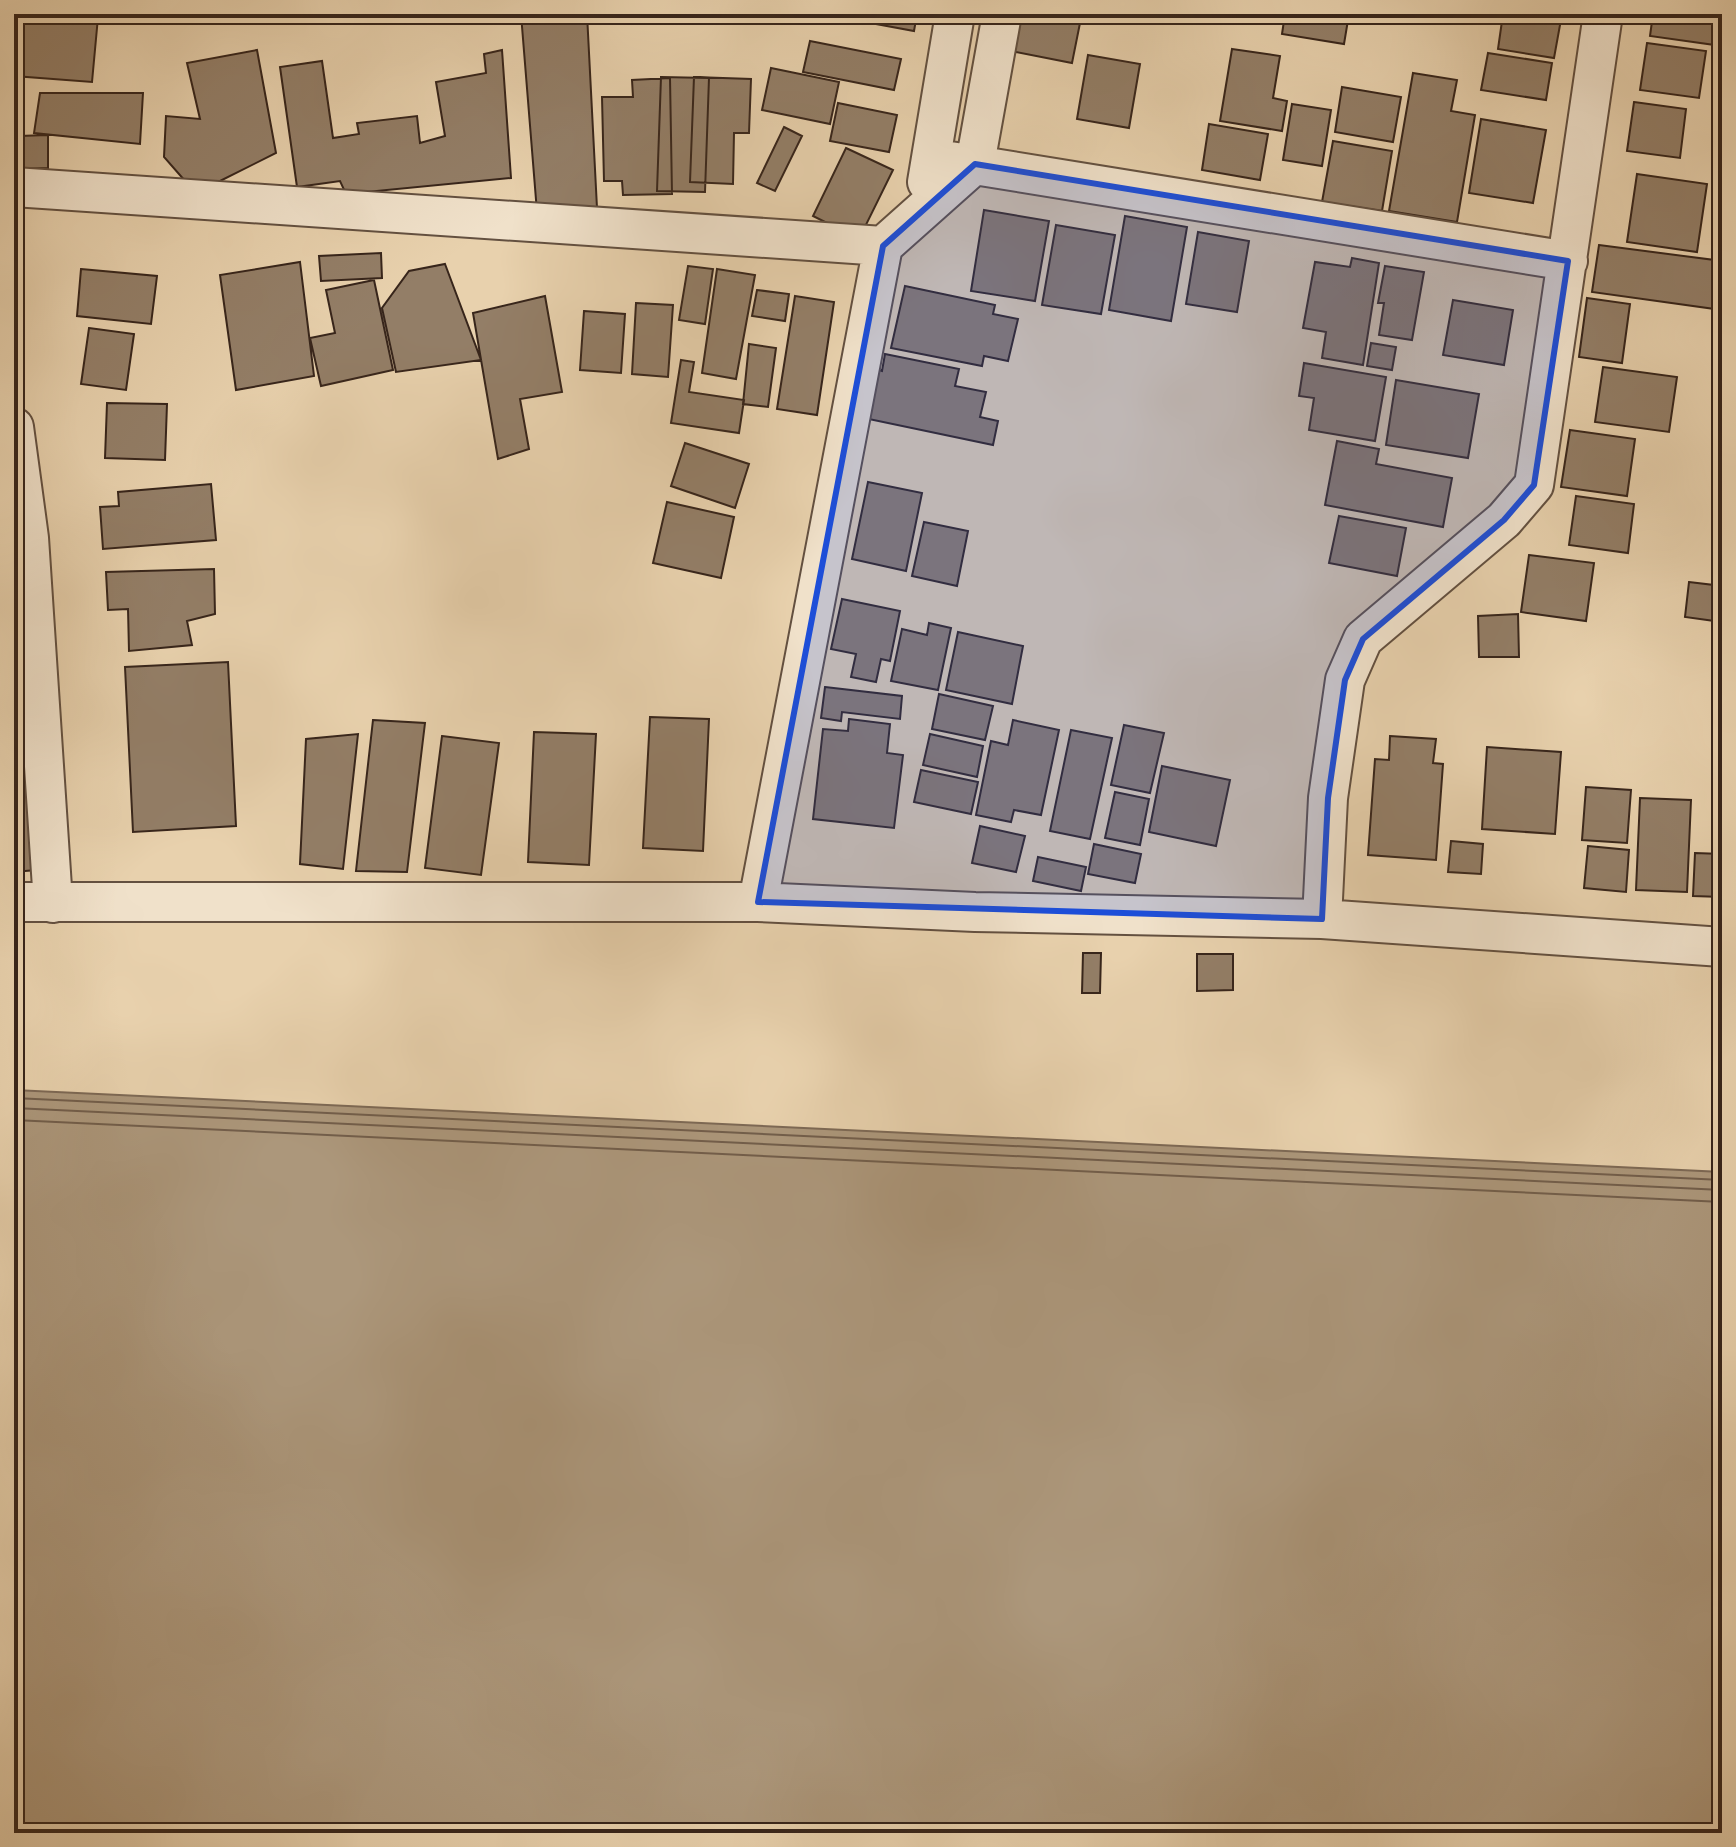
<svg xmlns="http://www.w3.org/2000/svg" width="1736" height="1847" viewBox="0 0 1736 1847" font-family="'IM FELL Double Pica',serif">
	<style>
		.water { fill: #ac977b; stroke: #7d6955; stroke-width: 2 }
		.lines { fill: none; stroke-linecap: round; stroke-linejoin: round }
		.shore { stroke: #725e4b; stroke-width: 2 }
		.building { fill: #937e67; stroke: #37251b; stroke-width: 2 }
		.minor-casing { stroke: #635040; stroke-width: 42 }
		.minor { stroke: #f0e1ca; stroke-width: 38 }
		.marked { fill: #1d4ed8; fill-opacity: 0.2; stroke: #1d4ed8; stroke-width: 6; stroke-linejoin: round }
	</style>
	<rect width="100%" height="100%" fill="#e8d1ad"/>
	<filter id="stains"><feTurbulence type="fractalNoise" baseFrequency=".0025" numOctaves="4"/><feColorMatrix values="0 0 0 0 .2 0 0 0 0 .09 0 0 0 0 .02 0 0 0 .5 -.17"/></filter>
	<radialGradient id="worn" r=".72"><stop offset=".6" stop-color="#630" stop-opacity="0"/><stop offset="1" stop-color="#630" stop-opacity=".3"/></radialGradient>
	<path class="water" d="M 14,1090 L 1722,1172 L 1722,1833 L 14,1833 Z"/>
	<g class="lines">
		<path class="shore" d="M 14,1098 L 1722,1180
			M 14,1108 L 1722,1190
			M 14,1120 L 1722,1202"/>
	</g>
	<path class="building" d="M 14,14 L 98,17 L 92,82 L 14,76 Z
		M 521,14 L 587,14 L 597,208 L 537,212 Z
		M 822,14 L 917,14 L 914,31 Z
		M 1017,14 L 1032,14 L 1080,23 L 1072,63 L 1011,51 Z
		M 1285,14 L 1349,14 L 1344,44 L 1282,34 Z
		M 1503,14 L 1562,14 L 1554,58 L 1498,49 Z
		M 1653,14 L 1722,14 L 1722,46 L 1650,36 Z
		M 810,41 L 901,59 L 894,90 L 803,72 Z
		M 1647,43 L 1706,51 L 1699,98 L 1640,90 Z
		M 1232,49 L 1280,56 L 1273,98 L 1287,101 L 1282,131 L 1220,121 Z
		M 257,50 L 276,153 L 216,183 L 193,190 L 164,157 L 166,116 L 200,119 L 187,63 Z
		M 502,50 L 511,178 L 346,194 L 340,181 L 297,187 L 280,67 L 322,61 L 333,138 L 359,134 L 357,123 L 417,116 L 420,143 L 445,136 L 436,82 L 486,73 L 484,54 Z
		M 1488,53 L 1552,63 L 1546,100 L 1481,90 Z
		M 1088,55 L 1140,64 L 1129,128 L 1077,119 Z
		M 771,68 L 839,82 L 830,124 L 762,110 Z
		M 1413,73 L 1457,80 L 1451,111 L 1475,115 L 1457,222 L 1389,211 Z
		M 661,77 L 709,78 L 705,192 L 657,191 Z
		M 694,77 L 751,79 L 749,133 L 734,133 L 733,184 L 690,182 Z
		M 670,78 L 672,194 L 623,195 L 622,181 L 604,181 L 602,97 L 633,97 L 632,80 Z
		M 1342,87 L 1401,97 L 1393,142 L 1335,132 Z
		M 40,93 L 143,93 L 140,144 L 34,133 Z
		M 1634,102 L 1686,109 L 1680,158 L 1627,151 Z
		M 838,103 L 897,115 L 889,152 L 830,141 Z
		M 1292,104 L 1331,110 L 1322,166 L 1283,160 Z
		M 1481,119 L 1546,130 L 1533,203 L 1469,193 Z
		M 1209,124 L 1268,134 L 1260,180 L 1202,170 Z
		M 784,127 L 802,136 L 775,191 L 757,183 Z
		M 48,135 L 48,168 L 20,169 L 19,136 Z
		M 1333,141 L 1392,151 L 1382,211 L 1322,202 Z
		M 846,148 L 893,170 L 859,239 L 813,216 Z
		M 1637,174 L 1707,184 L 1697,252 L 1627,242 Z
		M 984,210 L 1049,221 L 1035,301 L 971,291 Z
		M 1125,216 L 1187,227 L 1171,321 L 1109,310 Z
		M 1056,225 L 1115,235 L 1101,314 L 1042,305 Z
		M 1198,232 L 1249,241 L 1237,312 L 1186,304 Z
		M 1599,245 L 1722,261 L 1722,310 L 1592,292 Z
		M 381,253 L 382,278 L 321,281 L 319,256 Z
		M 1352,258 L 1379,263 L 1363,365 L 1322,358 L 1326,332 L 1303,328 L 1315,262 L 1350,267 Z
		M 300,262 L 314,376 L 236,390 L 220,275 Z
		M 445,264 L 481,360 L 396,372 L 382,308 L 409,271 Z
		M 688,266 L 713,269 L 705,324 L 679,320 Z
		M 1385,266 L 1424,272 L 1412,340 L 1379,335 L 1384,303 L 1378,303 Z
		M 81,269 L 157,276 L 151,324 L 77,316 Z
		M 717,269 L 755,275 L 736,379 L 702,373 Z
		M 374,280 L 393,370 L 321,386 L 310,338 L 335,333 L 326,290 Z
		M 905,286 L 995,305 L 993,314 L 1018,319 L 1008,361 L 984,356 L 982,366 L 891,348 Z
		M 757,290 L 789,294 L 785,321 L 752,316 Z
		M 545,296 L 562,392 L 520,399 L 529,449 L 498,459 L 473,313 Z
		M 795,296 L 834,302 L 817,415 L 777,409 Z
		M 1587,298 L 1630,304 L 1622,363 L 1579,357 Z
		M 1453,300 L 1513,310 L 1504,365 L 1443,355 Z
		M 636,303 L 673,305 L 668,377 L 632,374 Z
		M 584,311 L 625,314 L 621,373 L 580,370 Z
		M 89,328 L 134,334 L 126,390 L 81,384 Z
		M 1371,343 L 1396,347 L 1392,370 L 1367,366 Z
		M 749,344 L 776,348 L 768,407 L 743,404 Z
		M 885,354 L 959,369 L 955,386 L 986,392 L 980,417 L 998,421 L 993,445 L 864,418 L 875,369 L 882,371 Z
		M 681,360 L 694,362 L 689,392 L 744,400 L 739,433 L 671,423 Z
		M 1304,363 L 1386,377 L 1375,441 L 1309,430 L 1314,398 L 1299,396 Z
		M 1603,367 L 1677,377 L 1669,432 L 1595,422 Z
		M 1396,380 L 1479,394 L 1468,458 L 1386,445 Z
		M 107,403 L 167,404 L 165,460 L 105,458 Z
		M 1570,430 L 1635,439 L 1627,496 L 1561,487 Z
		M 1337,441 L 1379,449 L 1376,464 L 1452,478 L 1443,527 L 1325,505 Z
		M 685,443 L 749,464 L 735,508 L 671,486 Z
		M 868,482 L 922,493 L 906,571 L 852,559 Z
		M 211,484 L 216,540 L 103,549 L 100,507 L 119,506 L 118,492 Z
		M 1576,496 L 1634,504 L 1628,553 L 1569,545 Z
		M 667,502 L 734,517 L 721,578 L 653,563 Z
		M 1339,516 L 1406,528 L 1397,576 L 1329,563 Z
		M 924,522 L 968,531 L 957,586 L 912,576 Z
		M 1529,555 L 1594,563 L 1586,621 L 1521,612 Z
		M 214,569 L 215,614 L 187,621 L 192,645 L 129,651 L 128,609 L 108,610 L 106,572 Z
		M 1689,582 L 1722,586 L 1722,622 L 1685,617 Z
		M 842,599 L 900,611 L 890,661 L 881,659 L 876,682 L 851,677 L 856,654 L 831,649 Z
		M 1518,614 L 1519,657 L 1479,657 L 1478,616 Z
		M 929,623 L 951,628 L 938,690 L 891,681 L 902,629 L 927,635 Z
		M 958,632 L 1023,646 L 1012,704 L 946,690 Z
		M 228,662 L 236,826 L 133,832 L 125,667 Z
		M 825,687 L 902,696 L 900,719 L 842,712 L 841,721 L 821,718 Z
		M 939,694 L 993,706 L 985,740 L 932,729 Z
		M 650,717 L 709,719 L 703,851 L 643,848 Z
		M 849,719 L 890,724 L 887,753 L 903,755 L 894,828 L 813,819 L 823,729 L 848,731 Z
		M 373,720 L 425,723 L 407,872 L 356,871 Z
		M 1013,720 L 1059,730 L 1041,815 L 1014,810 L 1011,822 L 976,815 L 991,741 L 1008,745 Z
		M 1124,725 L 1164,733 L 1150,793 L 1111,785 Z
		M 1071,730 L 1112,738 L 1090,839 L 1050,831 Z
		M 534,732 L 596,734 L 589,865 L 528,862 Z
		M 358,734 L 343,869 L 300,864 L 306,739 Z
		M 930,734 L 983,746 L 977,777 L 923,765 Z
		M 442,736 L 499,743 L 481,875 L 425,868 Z
		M 1390,736 L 1436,739 L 1433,763 L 1443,764 L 1436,860 L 1368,855 L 1375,759 L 1389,760 Z
		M 1487,747 L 1561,752 L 1555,834 L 1482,829 Z
		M 1162,766 L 1230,780 L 1216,846 L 1149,832 Z
		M 921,770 L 978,782 L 971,814 L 914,802 Z
		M 32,777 L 36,870 L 14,872 L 14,778 Z
		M 1586,787 L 1631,790 L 1627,843 L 1582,840 Z
		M 1115,792 L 1149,799 L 1140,845 L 1105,838 Z
		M 1640,798 L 1691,800 L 1687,892 L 1636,890 Z
		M 980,826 L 1025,836 L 1016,872 L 972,863 Z
		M 1451,841 L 1483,844 L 1481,874 L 1448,872 Z
		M 1094,844 L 1141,854 L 1135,883 L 1088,874 Z
		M 1588,846 L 1629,850 L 1626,892 L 1584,888 Z
		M 1695,853 L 1722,854 L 1722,897 L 1693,896 Z
		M 1038,857 L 1086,867 L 1081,891 L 1033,881 Z
		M 1083,953 L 1101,953 L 1100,993 L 1082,993 Z
		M 1197,954 L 1233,954 L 1233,990 L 1197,991 Z"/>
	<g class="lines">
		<defs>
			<path id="minor" d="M 931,158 L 1568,261
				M 927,182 L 955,14
				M 14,187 L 883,246
				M 14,427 L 29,538 L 53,903
				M 14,902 L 758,902 L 975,912 L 1322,919 L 1722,947
				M 758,902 L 883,246 L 975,164 L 1002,14
				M 1322,919 L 1328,798 L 1345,680 L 1363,639 L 1504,520 L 1534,485 L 1603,14"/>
		</defs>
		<use href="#minor" class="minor-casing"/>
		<use href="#minor" class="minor"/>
	</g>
	<path class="marked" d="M 975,164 L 1568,261 L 1534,485 L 1504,520 L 1363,639 L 1345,680 L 1328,798 L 1322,919 L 758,902 L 883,246 Z"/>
	<rect width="1736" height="1847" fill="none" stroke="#e8d1ad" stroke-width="48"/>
	<rect x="16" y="16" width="1704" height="1815" fill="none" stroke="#37251b" stroke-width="4"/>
	<rect x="24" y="24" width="1688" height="1799" fill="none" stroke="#37251b" stroke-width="2"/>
	<rect width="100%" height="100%" filter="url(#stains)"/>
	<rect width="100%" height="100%" fill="url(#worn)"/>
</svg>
